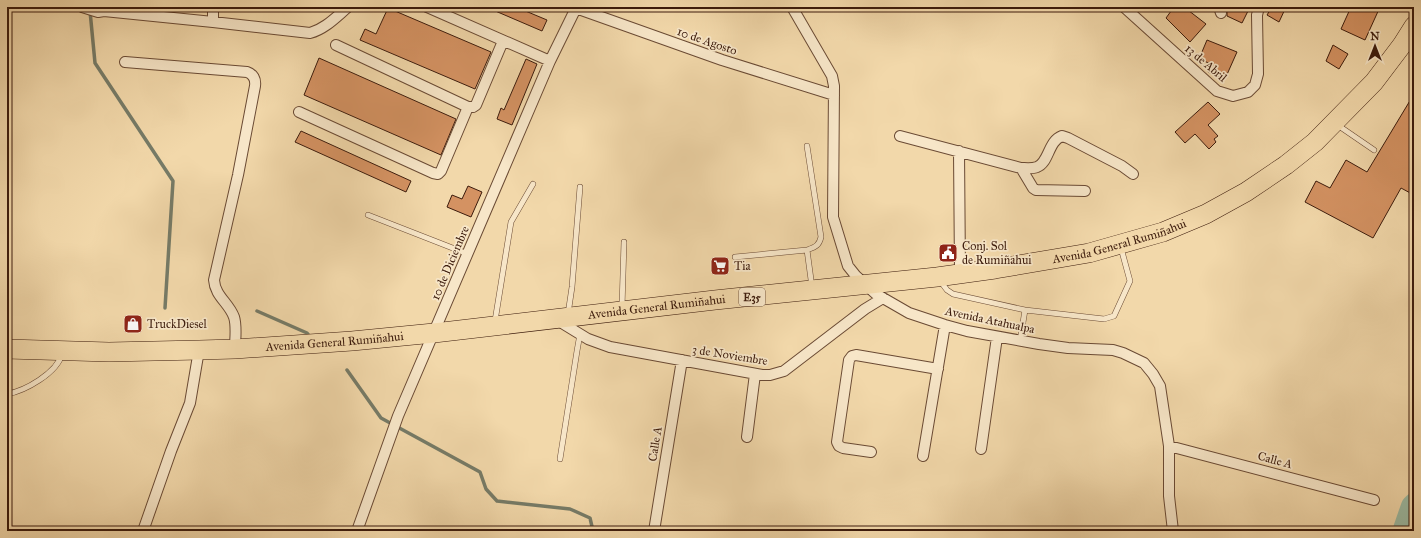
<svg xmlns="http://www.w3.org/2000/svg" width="1421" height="538" viewBox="0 0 1421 538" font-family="'IM FELL Great Primer',serif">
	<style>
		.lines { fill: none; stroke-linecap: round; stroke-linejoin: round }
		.stream { stroke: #767b67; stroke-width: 3.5 }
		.river { stroke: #9cbba4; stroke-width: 22 }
		.building { fill: #d49262; stroke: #3c1b0c }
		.lane-casing { stroke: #6a4a34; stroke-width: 6 }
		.street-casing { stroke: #6a4a34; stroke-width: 12 }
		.highway-casing { stroke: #3c1b0c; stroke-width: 20 }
		.lane { stroke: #f7e6c8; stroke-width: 5 }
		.street { stroke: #f7e6c8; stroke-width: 10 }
		.highway { stroke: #f2d8aa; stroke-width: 19 }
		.labels { text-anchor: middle; stroke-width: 3.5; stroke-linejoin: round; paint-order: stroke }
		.shield { fill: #f7e6c8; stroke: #745844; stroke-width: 1 }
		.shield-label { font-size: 11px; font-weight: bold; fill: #3c1b0c }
		.street-label { font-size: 12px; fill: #3c1b0c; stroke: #f7e6c8 }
		.poi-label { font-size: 12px; fill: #3c1b0c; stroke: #f7e6c8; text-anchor: start }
	</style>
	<rect width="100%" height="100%" fill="#f2d8aa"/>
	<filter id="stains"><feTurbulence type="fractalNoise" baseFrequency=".005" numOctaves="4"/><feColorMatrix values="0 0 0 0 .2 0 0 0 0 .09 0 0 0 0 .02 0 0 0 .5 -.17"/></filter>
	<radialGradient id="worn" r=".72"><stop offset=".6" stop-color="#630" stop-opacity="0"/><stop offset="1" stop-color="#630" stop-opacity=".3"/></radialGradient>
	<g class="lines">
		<path class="stream" d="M 90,11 L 95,63 L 173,181 L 165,308
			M 257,311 L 307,333 L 311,338
			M 347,370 L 381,418 L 480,472 L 486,489 L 497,501 L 570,509 L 590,518 L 593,531"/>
		<path class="river" d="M 1405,531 L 1404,529 L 1412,506 L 1414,504"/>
	</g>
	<path class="building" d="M 486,7 L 516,7 L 547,20 L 542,31 Z
		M 1174,7 L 1184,7 L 1206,24 L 1190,42 L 1166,18 Z
		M 1226,7 L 1250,7 L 1242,23 L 1227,16 L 1227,11 Z
		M 1272,7 L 1286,7 L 1279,22 L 1267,15 Z
		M 1351,7 L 1380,7 L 1365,40 L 1341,29 Z
		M 388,8 L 491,52 L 475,89 L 360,40 L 365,29 L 376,34 Z
		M 1207,40 L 1237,52 L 1225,79 L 1208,72 L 1211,64 L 1199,59 Z
		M 1333,45 L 1348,54 L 1339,69 L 1326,61 Z
		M 319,58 L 456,119 L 441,155 L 304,95 Z
		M 526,59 L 537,64 L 512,125 L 497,119 L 501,108 L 504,110 Z
		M 1414,94 L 1414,195 L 1401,188 L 1373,238 L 1305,202 L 1316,181 L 1330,188 L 1346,160 L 1367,172 Z
		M 1208,102 L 1220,114 L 1208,125 L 1218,136 L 1214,139 L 1216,142 L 1209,149 L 1195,134 L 1185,143 L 1175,132 Z
		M 301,131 L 411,181 L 406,192 L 295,142 Z
		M 468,186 L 482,192 L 471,217 L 447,207 L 452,195 L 462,199 Z"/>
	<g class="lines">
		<defs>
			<path id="lane" d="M 1336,124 L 1374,150
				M 368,215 L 468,254
				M 807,250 L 812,287
				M 735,257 L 807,250 C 815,247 819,246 821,237 L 807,146
				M 941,282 L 947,290 L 953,294 L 1025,310 L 1104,319 L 1114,316 L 1130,281 L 1121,248
				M 622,307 L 624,242
				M 568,314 L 572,287 L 580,187
				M 495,321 L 511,222 L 533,184
				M 1020,341 L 1025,310
				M 7,394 C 25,391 57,373 62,354
				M 560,459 L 577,351 L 580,334"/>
			<path id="street" d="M 82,7 L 98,12 L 104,11 L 213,22 L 310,33 C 325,29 336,17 348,7
				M 213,7 L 213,22
				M 427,7 L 550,61
				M 573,7 L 722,60 L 834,95
				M 792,7 L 832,76 L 834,86 L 833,217 L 848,266 L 856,276 L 876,294 L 909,313 L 945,325 L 967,331 L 1039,344 L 1068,348 L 1113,350 L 1123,353 L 1144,363 L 1153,374 L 1160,386 L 1169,446 L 1169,496 L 1173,531
				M 1124,7 L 1217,91 L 1233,96 L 1248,92 L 1255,85 L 1258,74 L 1257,15 L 1259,7
				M 1219,7 L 1221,13
				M 336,45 L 468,107 L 473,107 L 476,105 L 503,41
				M 125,62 L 247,72 C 253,74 256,79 255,86 L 238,175 L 214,280 C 215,296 229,303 234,317 C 237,326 235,339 235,349
				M 299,112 L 433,173 L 438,174 L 441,171 L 468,107
				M 900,136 L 1021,168 C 1025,168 1032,169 1037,167 C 1049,163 1048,141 1062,136 L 1068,138 L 1122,166 L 1133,174
				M 959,151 L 960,273
				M 1021,168 L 1033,188 L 1036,190 L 1085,191
				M 557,320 L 588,339 L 610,347 L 762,375 L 770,375 L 784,371 L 865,309 L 883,298
				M 747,437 L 755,374
				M 1169,446 L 1374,500
				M 981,449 L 997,337
				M 871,452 L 843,448 L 839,446 L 837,442 L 849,360 L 852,356 L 856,355 L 938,369
				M 923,456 L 945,325
				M 143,531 L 171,451 L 190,403 L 199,350
				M 357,531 L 398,416 L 550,61 L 576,8
				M 654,531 L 682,360"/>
			<g id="highway">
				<path id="s1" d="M 7,349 L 109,352 L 199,350 L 235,349 L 352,341 L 434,333 L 715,300 L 937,277 L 995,269 L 1089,253 L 1163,232 L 1206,214 L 1246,192 L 1286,165 L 1315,142 L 1374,82 L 1402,45 L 1414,26"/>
			</g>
		</defs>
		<use href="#lane" class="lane-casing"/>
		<use href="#street" class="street-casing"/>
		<use href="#highway" class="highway-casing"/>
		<use href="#lane" class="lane"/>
		<use href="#street" class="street"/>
		<use href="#highway" class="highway"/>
	</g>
	<defs>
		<symbol id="civic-square" viewBox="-11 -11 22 22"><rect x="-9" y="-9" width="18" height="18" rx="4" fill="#8f2418" stroke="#f7e6c8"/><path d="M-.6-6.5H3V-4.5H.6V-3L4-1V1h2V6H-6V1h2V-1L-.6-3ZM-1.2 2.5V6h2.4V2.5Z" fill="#fff"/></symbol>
		<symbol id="supermarket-square" viewBox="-11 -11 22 22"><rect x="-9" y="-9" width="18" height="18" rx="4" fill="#8f2418" stroke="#f7e6c8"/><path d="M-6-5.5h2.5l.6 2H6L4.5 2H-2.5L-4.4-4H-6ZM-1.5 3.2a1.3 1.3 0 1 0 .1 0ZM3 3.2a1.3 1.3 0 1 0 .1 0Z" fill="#fff"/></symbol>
		<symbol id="shop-square" viewBox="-11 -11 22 22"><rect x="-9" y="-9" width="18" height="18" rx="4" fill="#8f2418" stroke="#f7e6c8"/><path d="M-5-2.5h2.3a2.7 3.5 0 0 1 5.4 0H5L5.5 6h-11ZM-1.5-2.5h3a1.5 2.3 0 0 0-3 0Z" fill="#fff"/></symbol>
	</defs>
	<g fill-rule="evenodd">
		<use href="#civic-square" x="937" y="242" width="22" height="22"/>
		<use href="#supermarket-square" x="709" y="255" width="22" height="22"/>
		<use href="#shop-square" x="122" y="313" width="22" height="22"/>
	</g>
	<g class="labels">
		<rect class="shield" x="739" y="288" width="26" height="18" rx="3"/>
		<g class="shield-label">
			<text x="752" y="301">E35</text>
		</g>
		<g class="street-label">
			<text transform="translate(707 41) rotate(19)" y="4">10 de Agosto</text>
			<text transform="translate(1206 63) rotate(40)" y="4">13 de Abril</text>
			<text dy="4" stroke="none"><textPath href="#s1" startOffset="1120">Avenida General Rumiñahui</textPath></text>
			<text transform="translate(450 263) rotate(-67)" y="4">10 de Diciembre</text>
			<text dy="4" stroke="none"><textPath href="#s1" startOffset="652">Avenida General Rumiñahui</textPath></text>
			<text transform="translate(990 320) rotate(12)" y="4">Avenida Atahualpa</text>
			<text dy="4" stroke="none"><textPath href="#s1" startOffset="328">Avenida General Rumiñahui</textPath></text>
			<text transform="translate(730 355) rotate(9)" y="4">3 de Noviembre</text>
			<text transform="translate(655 444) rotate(-81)" y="4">Calle A</text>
			<text transform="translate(1275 460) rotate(15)" y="4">Calle A</text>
		</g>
		<g class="poi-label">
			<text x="962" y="250">Conj. Sol<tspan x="962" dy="14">de Rumiñahui</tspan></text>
			<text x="734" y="270">Tia</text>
			<text x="147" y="328">TruckDiesel</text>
		</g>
	</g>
	<rect width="1421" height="538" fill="none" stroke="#f2d8aa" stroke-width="24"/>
	<rect x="8" y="8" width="1405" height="522" fill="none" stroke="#3c1b0c" stroke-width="2"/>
	<rect x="12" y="12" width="1397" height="514" fill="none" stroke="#3c1b0c"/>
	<g transform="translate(1375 46)" stroke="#f7e6c8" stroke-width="3" paint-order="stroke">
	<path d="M0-3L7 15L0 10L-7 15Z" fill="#3c1b0c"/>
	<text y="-6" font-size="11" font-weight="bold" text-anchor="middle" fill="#3c1b0c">N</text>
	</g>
	<rect width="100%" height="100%" filter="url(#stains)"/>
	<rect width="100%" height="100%" fill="url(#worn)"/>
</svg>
